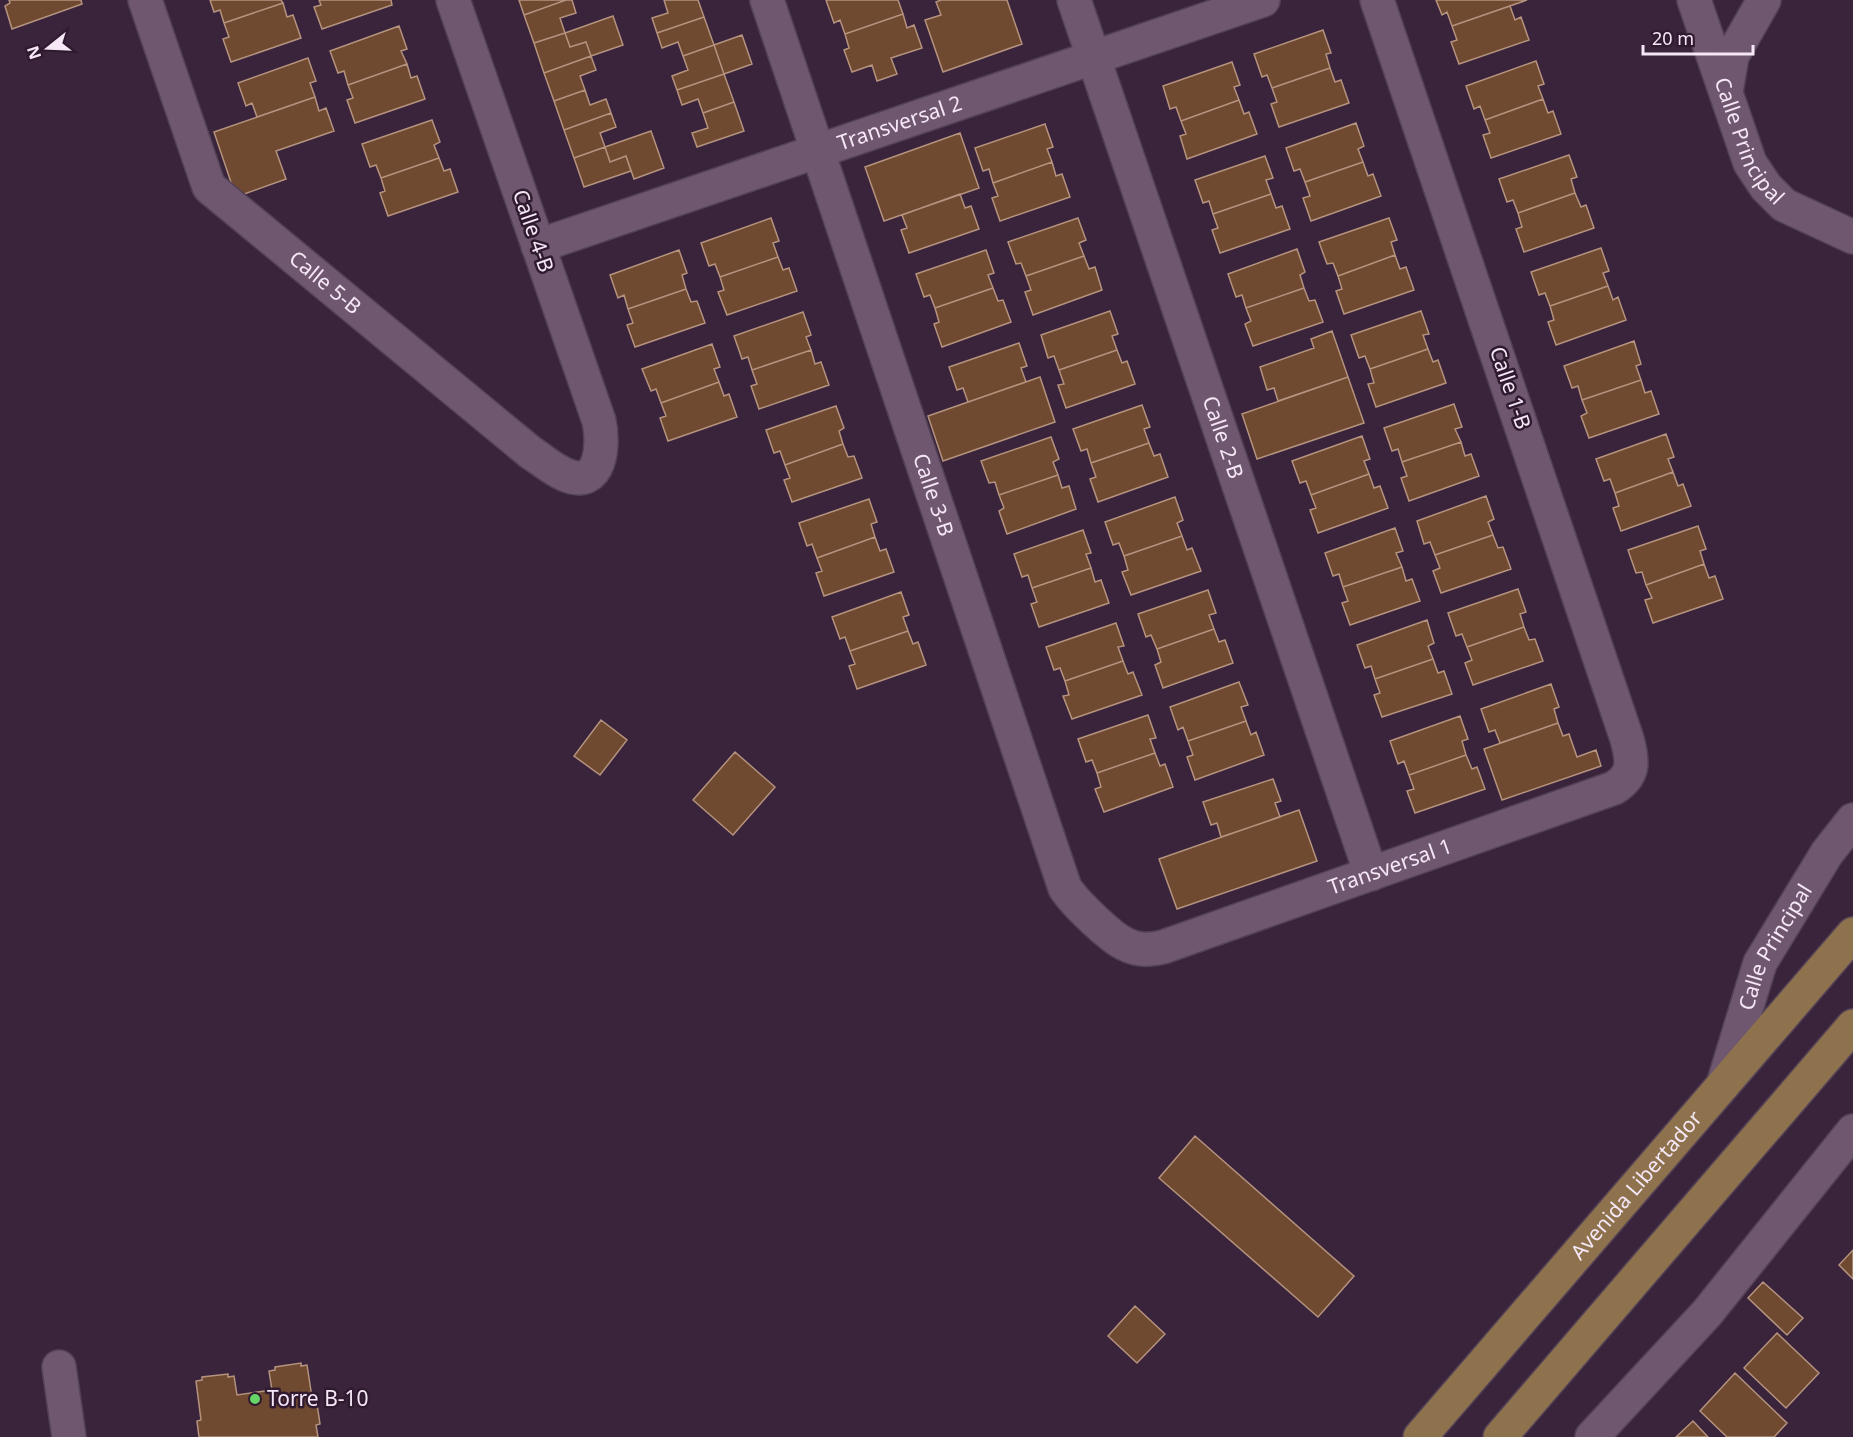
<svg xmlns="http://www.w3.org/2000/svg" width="1853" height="1437" viewBox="0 0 1853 1437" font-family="'Noto Sans',sans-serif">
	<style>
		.building { fill: #6f4930; stroke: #b5937f; stroke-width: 1.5 }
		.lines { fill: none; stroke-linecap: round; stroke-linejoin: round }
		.minor-casing { stroke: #534155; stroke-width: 36 }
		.major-casing { stroke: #534155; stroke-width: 36 }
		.minor { stroke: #6f5770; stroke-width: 33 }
		.major { stroke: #8e724d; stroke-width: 33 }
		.poi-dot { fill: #66d466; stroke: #2f1a30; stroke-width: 2 }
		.labels { text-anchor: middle; stroke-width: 5; stroke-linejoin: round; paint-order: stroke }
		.street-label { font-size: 21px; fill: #f5e7f6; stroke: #2f1a30 }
		.poi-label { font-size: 21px; fill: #f5e7f6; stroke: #2f1a30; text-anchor: start }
	</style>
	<rect width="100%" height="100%" fill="#39243b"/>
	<path class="building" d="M 9,0 L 81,0 L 82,4 L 12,29 L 5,6 L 10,3 Z
		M 210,0 L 281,0 L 283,3 L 224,23 L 220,10 L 214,12 Z
		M 319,0 L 391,0 L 392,5 L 322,29 L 314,7 L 321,5 Z
		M 519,0 L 566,0 L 524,15 Z
		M 566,0 L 572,0 L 576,13 L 560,18 L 565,33 L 534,43 L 524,15 Z
		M 664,0 L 698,0 L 704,17 L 657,33 L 652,18 L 668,13 Z
		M 826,0 L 898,0 L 903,14 L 845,34 L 840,20 L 834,23 Z
		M 941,0 L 1007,0 L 1022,44 L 943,72 L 925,20 L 941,15 L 936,2 Z
		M 1436,0 L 1527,0 L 1452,26 L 1447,12 L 1442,15 Z
		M 283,3 L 287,17 L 293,15 L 301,38 L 231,62 L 223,39 L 229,37 L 224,23 Z
		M 1510,6 L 1515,20 L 1521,17 L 1529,40 L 1459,64 L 1451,42 L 1457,40 L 1452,26 Z
		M 903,14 L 907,28 L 914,25 L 922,48 L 891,58 L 897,74 L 877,81 L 872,65 L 852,72 L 844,50 L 849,48 L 845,34 Z
		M 613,16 L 623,45 L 591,56 L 586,42 L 570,47 L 565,33 Z
		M 704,17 L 714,45 L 683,56 L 678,42 L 662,48 L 657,33 Z
		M 399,26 L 407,49 L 401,51 L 407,64 L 348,85 L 344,71 L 338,73 L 330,51 Z
		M 1323,30 L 1331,53 L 1326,54 L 1330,68 L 1272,88 L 1267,75 L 1262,77 L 1254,54 Z
		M 565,33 L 570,47 L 586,42 L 591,56 L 544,73 L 534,43 Z
		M 742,35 L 752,64 L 724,74 L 714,45 Z
		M 714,45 L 724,74 L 677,90 L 672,76 L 688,70 L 683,56 Z
		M 591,56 L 596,70 L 580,76 L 585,90 L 554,101 L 544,73 Z
		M 308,58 L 316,81 L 310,83 L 315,97 L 257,117 L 252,103 L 246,106 L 238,83 Z
		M 1536,61 L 1544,84 L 1538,86 L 1543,99 L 1485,120 L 1480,106 L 1474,109 L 1466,86 Z
		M 1232,62 L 1240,85 L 1234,87 L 1239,100 L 1181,121 L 1176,107 L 1170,109 L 1163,86 Z
		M 407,64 L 411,78 L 417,76 L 425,99 L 355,123 L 347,100 L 353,98 L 348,85 Z
		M 1330,68 L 1335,82 L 1341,80 L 1349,103 L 1279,127 L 1271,104 L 1277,102 L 1272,88 Z
		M 724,74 L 734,102 L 703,113 L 698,99 L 682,105 L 677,90 Z
		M 585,90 L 590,105 L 606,99 L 611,113 L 564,130 L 554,101 Z
		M 315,97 L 319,111 L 326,108 L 334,131 L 276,151 L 286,179 L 236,197 L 214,132 Z
		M 1543,99 L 1548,113 L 1553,111 L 1561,134 L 1491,158 L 1483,135 L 1490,133 L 1485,120 Z
		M 1239,100 L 1244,114 L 1249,112 L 1257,134 L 1187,159 L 1180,136 L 1186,134 L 1181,121 Z
		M 734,102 L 744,131 L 697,147 L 692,133 L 708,128 L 703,113 Z
		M 611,113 L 616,127 L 600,133 L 605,147 L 574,158 L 564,130 Z
		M 432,120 L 440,142 L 434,145 L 439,158 L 381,178 L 376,165 L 370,167 L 362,144 Z
		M 1356,123 L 1364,146 L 1358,149 L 1363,162 L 1305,182 L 1300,169 L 1294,171 L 1286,148 Z
		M 1045,124 L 1053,147 L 1047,149 L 1052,162 L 993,183 L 989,169 L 983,171 L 975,148 Z
		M 651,131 L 664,168 L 634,179 L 626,156 L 610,162 L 605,147 Z
		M 960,133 L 979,188 L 884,221 L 865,167 Z
		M 605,147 L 610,162 L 626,156 L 631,171 L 584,187 L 574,158 Z
		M 1569,155 L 1577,177 L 1571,179 L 1575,193 L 1518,213 L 1513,200 L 1507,202 L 1499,179 Z
		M 1265,156 L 1273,178 L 1266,180 L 1271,194 L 1213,214 L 1209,201 L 1203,203 L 1195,180 Z
		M 439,158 L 444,171 L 450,169 L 458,192 L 388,216 L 380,193 L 385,191 L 381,178 Z
		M 1052,162 L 1056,176 L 1062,174 L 1070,197 L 1000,221 L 992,198 L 998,196 L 993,183 Z
		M 1363,162 L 1368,176 L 1373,174 L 1381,196 L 1311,221 L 1303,198 L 1310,196 L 1305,182 Z
		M 1575,193 L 1581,207 L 1586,205 L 1594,228 L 1524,252 L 1516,229 L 1522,227 L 1518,213 Z
		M 960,194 L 965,208 L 971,206 L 979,229 L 909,253 L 901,230 L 907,228 L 902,215 Z
		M 1271,194 L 1276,208 L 1282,206 L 1290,229 L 1220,253 L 1212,230 L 1218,228 L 1213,214 Z
		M 771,218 L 779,241 L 773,243 L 778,257 L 720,277 L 715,264 L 709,266 L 701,243 Z
		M 1078,218 L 1086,240 L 1079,243 L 1084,256 L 1026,276 L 1021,263 L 1016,264 L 1008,242 Z
		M 1389,218 L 1397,240 L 1391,242 L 1395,255 L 1338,276 L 1333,263 L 1327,264 L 1319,242 Z
		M 1601,248 L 1609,271 L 1603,273 L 1608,286 L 1550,306 L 1545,293 L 1539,295 L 1531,272 Z
		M 1297,249 L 1305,272 L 1300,275 L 1304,288 L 1246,308 L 1242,295 L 1236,297 L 1228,274 Z
		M 679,250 L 687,273 L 682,275 L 686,289 L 628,309 L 624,295 L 618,298 L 610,275 Z
		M 986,250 L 994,273 L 988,275 L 993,288 L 935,308 L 930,295 L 924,297 L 916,274 Z
		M 1395,255 L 1400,269 L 1406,267 L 1414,290 L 1344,314 L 1336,291 L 1342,289 L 1338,276 Z
		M 1084,256 L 1089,269 L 1095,267 L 1102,290 L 1033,315 L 1025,292 L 1031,290 L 1026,276 Z
		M 778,257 L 783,270 L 789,268 L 797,291 L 727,315 L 718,292 L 724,290 L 720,277 Z
		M 1608,286 L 1613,300 L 1618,297 L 1626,320 L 1556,345 L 1548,322 L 1554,320 L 1550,306 Z
		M 993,288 L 998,301 L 1003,300 L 1011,322 L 942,347 L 934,324 L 939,322 L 935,308 Z
		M 1304,288 L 1309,301 L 1315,300 L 1323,322 L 1253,346 L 1245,324 L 1251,321 L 1246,308 Z
		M 686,289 L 691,302 L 697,301 L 705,323 L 635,347 L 627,325 L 633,323 L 628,309 Z
		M 1110,311 L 1118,334 L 1112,336 L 1117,350 L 1059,370 L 1054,356 L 1048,358 L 1041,335 Z
		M 1421,311 L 1429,334 L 1423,335 L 1428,349 L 1370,369 L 1365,356 L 1359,358 L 1351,335 Z
		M 803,312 L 811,335 L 806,337 L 811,350 L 752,370 L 748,357 L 742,359 L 734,336 Z
		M 1332,331 L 1348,377 L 1278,401 L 1274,388 L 1267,390 L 1260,367 L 1314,348 L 1311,339 Z
		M 1634,341 L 1641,364 L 1636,366 L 1641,380 L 1582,400 L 1578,386 L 1572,388 L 1564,366 Z
		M 1019,343 L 1027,366 L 1021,368 L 1026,382 L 968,402 L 963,388 L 957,390 L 949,367 Z
		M 712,344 L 720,367 L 714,369 L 719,382 L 661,403 L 656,389 L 651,391 L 642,369 Z
		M 1428,349 L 1433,362 L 1438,360 L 1446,383 L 1376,407 L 1368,384 L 1374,383 L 1370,369 Z
		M 811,350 L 815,364 L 821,362 L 829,385 L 759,409 L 751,386 L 757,384 L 752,370 Z
		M 1117,350 L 1122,363 L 1127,361 L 1135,384 L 1066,408 L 1058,385 L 1064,384 L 1059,370 Z
		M 1040,377 L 1055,422 L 943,461 L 928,416 Z
		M 1348,377 L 1364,423 L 1257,459 L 1242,414 Z
		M 1641,380 L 1645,393 L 1651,391 L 1659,414 L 1589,438 L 1581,416 L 1587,413 L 1582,400 Z
		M 719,382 L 724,396 L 729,394 L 737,417 L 668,441 L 660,418 L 666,416 L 661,403 Z
		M 1454,404 L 1462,427 L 1455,429 L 1461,442 L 1402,462 L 1398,449 L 1392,451 L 1384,428 Z
		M 1142,405 L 1150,427 L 1144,429 L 1149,443 L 1091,463 L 1087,449 L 1081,451 L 1073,429 Z
		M 836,406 L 844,428 L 839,431 L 843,444 L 785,465 L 780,451 L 774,453 L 766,430 Z
		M 1666,434 L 1674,457 L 1668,459 L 1673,472 L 1615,493 L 1610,479 L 1604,481 L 1596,459 Z
		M 1362,436 L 1370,459 L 1364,461 L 1369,474 L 1311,495 L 1306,481 L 1300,483 L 1292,461 Z
		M 1051,437 L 1059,459 L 1053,462 L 1058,475 L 999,495 L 995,482 L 989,483 L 981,461 Z
		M 1461,442 L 1465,456 L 1471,454 L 1479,476 L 1409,501 L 1401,478 L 1407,476 L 1402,462 Z
		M 1149,443 L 1154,456 L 1160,454 L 1168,477 L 1098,502 L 1090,479 L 1096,477 L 1091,463 Z
		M 843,444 L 848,457 L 854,456 L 862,478 L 792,502 L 784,480 L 790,478 L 785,465 Z
		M 1673,472 L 1678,486 L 1683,484 L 1691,506 L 1621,531 L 1613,508 L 1619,506 L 1615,493 Z
		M 1369,474 L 1374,488 L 1380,486 L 1388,508 L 1318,533 L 1310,510 L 1316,508 L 1311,495 Z
		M 1058,475 L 1062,488 L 1069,486 L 1076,509 L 1007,534 L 999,511 L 1004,508 L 999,495 Z
		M 1486,496 L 1494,519 L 1488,522 L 1493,535 L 1435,555 L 1430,542 L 1424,544 L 1417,521 Z
		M 1175,497 L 1183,520 L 1177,523 L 1182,536 L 1124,556 L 1119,543 L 1113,545 L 1105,522 Z
		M 869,499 L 877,522 L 871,524 L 875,537 L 817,558 L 812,544 L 807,546 L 799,523 Z
		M 1698,526 L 1706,549 L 1700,551 L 1704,564 L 1646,585 L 1642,572 L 1636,573 L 1628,550 Z
		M 1395,528 L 1403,551 L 1396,553 L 1402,567 L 1343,587 L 1339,574 L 1333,576 L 1325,553 Z
		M 1083,530 L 1091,553 L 1086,554 L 1091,568 L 1032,588 L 1028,575 L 1022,577 L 1014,554 Z
		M 1493,535 L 1498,548 L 1503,547 L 1511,569 L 1441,593 L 1433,571 L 1440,568 L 1435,555 Z
		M 1182,536 L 1187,550 L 1192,548 L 1201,571 L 1131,595 L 1122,572 L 1128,570 L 1124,556 Z
		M 875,537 L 880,551 L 886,549 L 894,572 L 824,596 L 816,573 L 822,571 L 817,558 Z
		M 1704,564 L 1709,578 L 1715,576 L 1723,599 L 1653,623 L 1645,600 L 1652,598 L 1646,585 Z
		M 1402,567 L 1406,581 L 1412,579 L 1420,601 L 1350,625 L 1342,603 L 1348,601 L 1343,587 Z
		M 1091,568 L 1095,582 L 1101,580 L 1109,603 L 1039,627 L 1031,604 L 1037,602 L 1032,588 Z
		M 1518,589 L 1526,612 L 1520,614 L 1524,627 L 1467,647 L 1462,634 L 1456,636 L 1448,613 Z
		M 1208,590 L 1216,613 L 1209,615 L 1214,629 L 1157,649 L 1151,635 L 1146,637 L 1138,614 Z
		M 901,592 L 909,615 L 903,617 L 908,631 L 850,651 L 845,637 L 840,639 L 832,617 Z
		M 1427,620 L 1434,643 L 1428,646 L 1433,659 L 1375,679 L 1371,666 L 1365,668 L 1357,645 Z
		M 1116,623 L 1124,646 L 1118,647 L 1123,661 L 1065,681 L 1060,668 L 1054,670 L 1046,647 Z
		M 1524,627 L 1529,640 L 1535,639 L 1543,661 L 1473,685 L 1465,663 L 1472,660 L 1467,647 Z
		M 1214,629 L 1219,642 L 1225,640 L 1233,663 L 1163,688 L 1155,665 L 1161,662 L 1157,649 Z
		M 908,631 L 913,644 L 918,642 L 926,665 L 857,689 L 849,666 L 855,664 L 850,651 Z
		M 1433,659 L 1438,673 L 1444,671 L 1452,694 L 1382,717 L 1374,695 L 1380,693 L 1375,679 Z
		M 1123,661 L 1128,674 L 1133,672 L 1142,695 L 1072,719 L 1063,696 L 1069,695 L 1065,681 Z
		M 1239,682 L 1248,705 L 1241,707 L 1246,721 L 1188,741 L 1183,727 L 1178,730 L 1170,707 Z
		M 1551,684 L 1559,707 L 1554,709 L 1558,723 L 1500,743 L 1495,730 L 1489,732 L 1481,709 Z
		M 1148,715 L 1156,738 L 1150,739 L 1155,753 L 1097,773 L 1092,760 L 1086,762 L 1078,739 Z
		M 1460,716 L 1468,739 L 1462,741 L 1466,755 L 1409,775 L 1404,761 L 1398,764 L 1390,741 Z
		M 601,720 L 627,740 L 600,775 L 574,756 Z
		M 1246,721 L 1251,735 L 1256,732 L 1264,755 L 1195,780 L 1187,757 L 1193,755 L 1188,741 Z
		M 1558,723 L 1563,736 L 1569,734 L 1577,757 L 1596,750 L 1601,766 L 1502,800 L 1484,749 Z
		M 735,752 L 775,787 L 733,835 L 693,800 Z
		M 1155,753 L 1160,766 L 1165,764 L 1173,787 L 1104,812 L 1095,789 L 1101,787 L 1097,773 Z
		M 1466,755 L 1472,769 L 1477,767 L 1485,789 L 1415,813 L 1407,791 L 1414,789 L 1409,775 Z
		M 1273,779 L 1281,801 L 1275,803 L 1280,817 L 1221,837 L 1217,823 L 1211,825 L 1203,802 Z
		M 1299,810 L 1317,861 L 1177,909 L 1159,859 Z
		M 1195,1136 L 1354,1276 L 1318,1317 L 1159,1178 Z
		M 1853,1250 L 1853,1279 L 1839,1265 Z
		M 1763,1282 L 1803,1318 L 1787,1335 L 1748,1298 Z
		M 1135,1306 L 1165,1334 L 1137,1363 L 1108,1336 Z
		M 1777,1333 L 1819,1373 L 1786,1408 L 1744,1368 Z
		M 301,1363 L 301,1366 L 307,1365 L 313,1404 L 317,1404 L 320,1424 L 316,1425 L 318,1437 L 199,1437 L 197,1421 L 201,1420 L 196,1381 L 202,1380 L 202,1377 L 228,1374 L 228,1377 L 234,1376 L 237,1395 L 272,1390 L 269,1371 L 275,1370 L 275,1367 Z
		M 1735,1373 L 1787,1423 L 1774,1437 L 1727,1437 L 1700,1411 Z
		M 1693,1421 L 1708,1437 L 1676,1437 Z"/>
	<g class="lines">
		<defs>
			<g id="minor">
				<path id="s1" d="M 145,0 L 209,187 L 530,452 C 541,459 553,470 566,475 C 602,490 604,443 599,421 L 453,0"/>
				<path id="s2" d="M 767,0 L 1065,888 C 1075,903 1110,937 1125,944 C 1138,951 1150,950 1163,947 L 1614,788 C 1635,775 1633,761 1627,739 L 1377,0"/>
				<path id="s3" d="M 1074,0 L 1371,874"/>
				<path id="s4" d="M 1694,0 L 1750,163 L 1766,187 L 1784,205 L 1853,237"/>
				<path d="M 1726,92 L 1732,56 L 1764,0"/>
				<path id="s5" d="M 538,246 L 1263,0"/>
				<path id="s6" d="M 1723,1085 L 1760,963 L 1827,853 L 1853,820"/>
				<path d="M 59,1367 L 69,1437"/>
				<path d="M 1592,1437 L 1707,1313 L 1853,1131"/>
			</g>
			<g id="major">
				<path id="s7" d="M 1420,1437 L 1853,934"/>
				<path d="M 1500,1437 L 1853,1026"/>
			</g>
		</defs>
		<use href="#minor" class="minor-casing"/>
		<use href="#major" class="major-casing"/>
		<use href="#minor" class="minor"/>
		<use href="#major" class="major"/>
	</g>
	<circle class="poi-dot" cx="255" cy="1399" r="6"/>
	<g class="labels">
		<g class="street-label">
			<text dy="7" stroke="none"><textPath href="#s5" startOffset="382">Transversal 2</textPath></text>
			<text dy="7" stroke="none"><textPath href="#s4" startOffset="152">Calle Principal</textPath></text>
			<text transform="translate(533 231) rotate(71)" y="7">Calle 4-B</text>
			<text dy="7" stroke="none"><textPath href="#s1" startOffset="348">Calle 5-B</textPath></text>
			<text transform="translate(1510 388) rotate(71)" y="7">Calle 1-B</text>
			<text dy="7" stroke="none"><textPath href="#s3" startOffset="462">Calle 2-B</textPath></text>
			<text dy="7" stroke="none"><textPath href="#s2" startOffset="522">Calle 3-B</textPath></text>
			<text dy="7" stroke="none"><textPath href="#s2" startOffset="1299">Transversal 1</textPath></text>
			<text dy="7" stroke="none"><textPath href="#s6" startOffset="148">Calle Principal</textPath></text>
			<text dy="7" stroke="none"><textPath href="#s7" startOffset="332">Avenida Libertador</textPath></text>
		</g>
		<g class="poi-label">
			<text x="267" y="1406">Torre B-10</text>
		</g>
	</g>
	<g transform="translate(48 48) rotate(252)" stroke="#2f1a30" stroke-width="4.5" paint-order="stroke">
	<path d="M0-4.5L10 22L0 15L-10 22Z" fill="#f5e7f6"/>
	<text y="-9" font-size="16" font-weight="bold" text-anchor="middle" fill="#f5e7f6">N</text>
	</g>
	<path d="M1643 45v9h110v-9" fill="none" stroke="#f5e7f6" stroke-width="3"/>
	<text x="1652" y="45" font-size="18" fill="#f5e7f6" stroke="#2f1a30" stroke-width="4.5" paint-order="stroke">20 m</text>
</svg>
